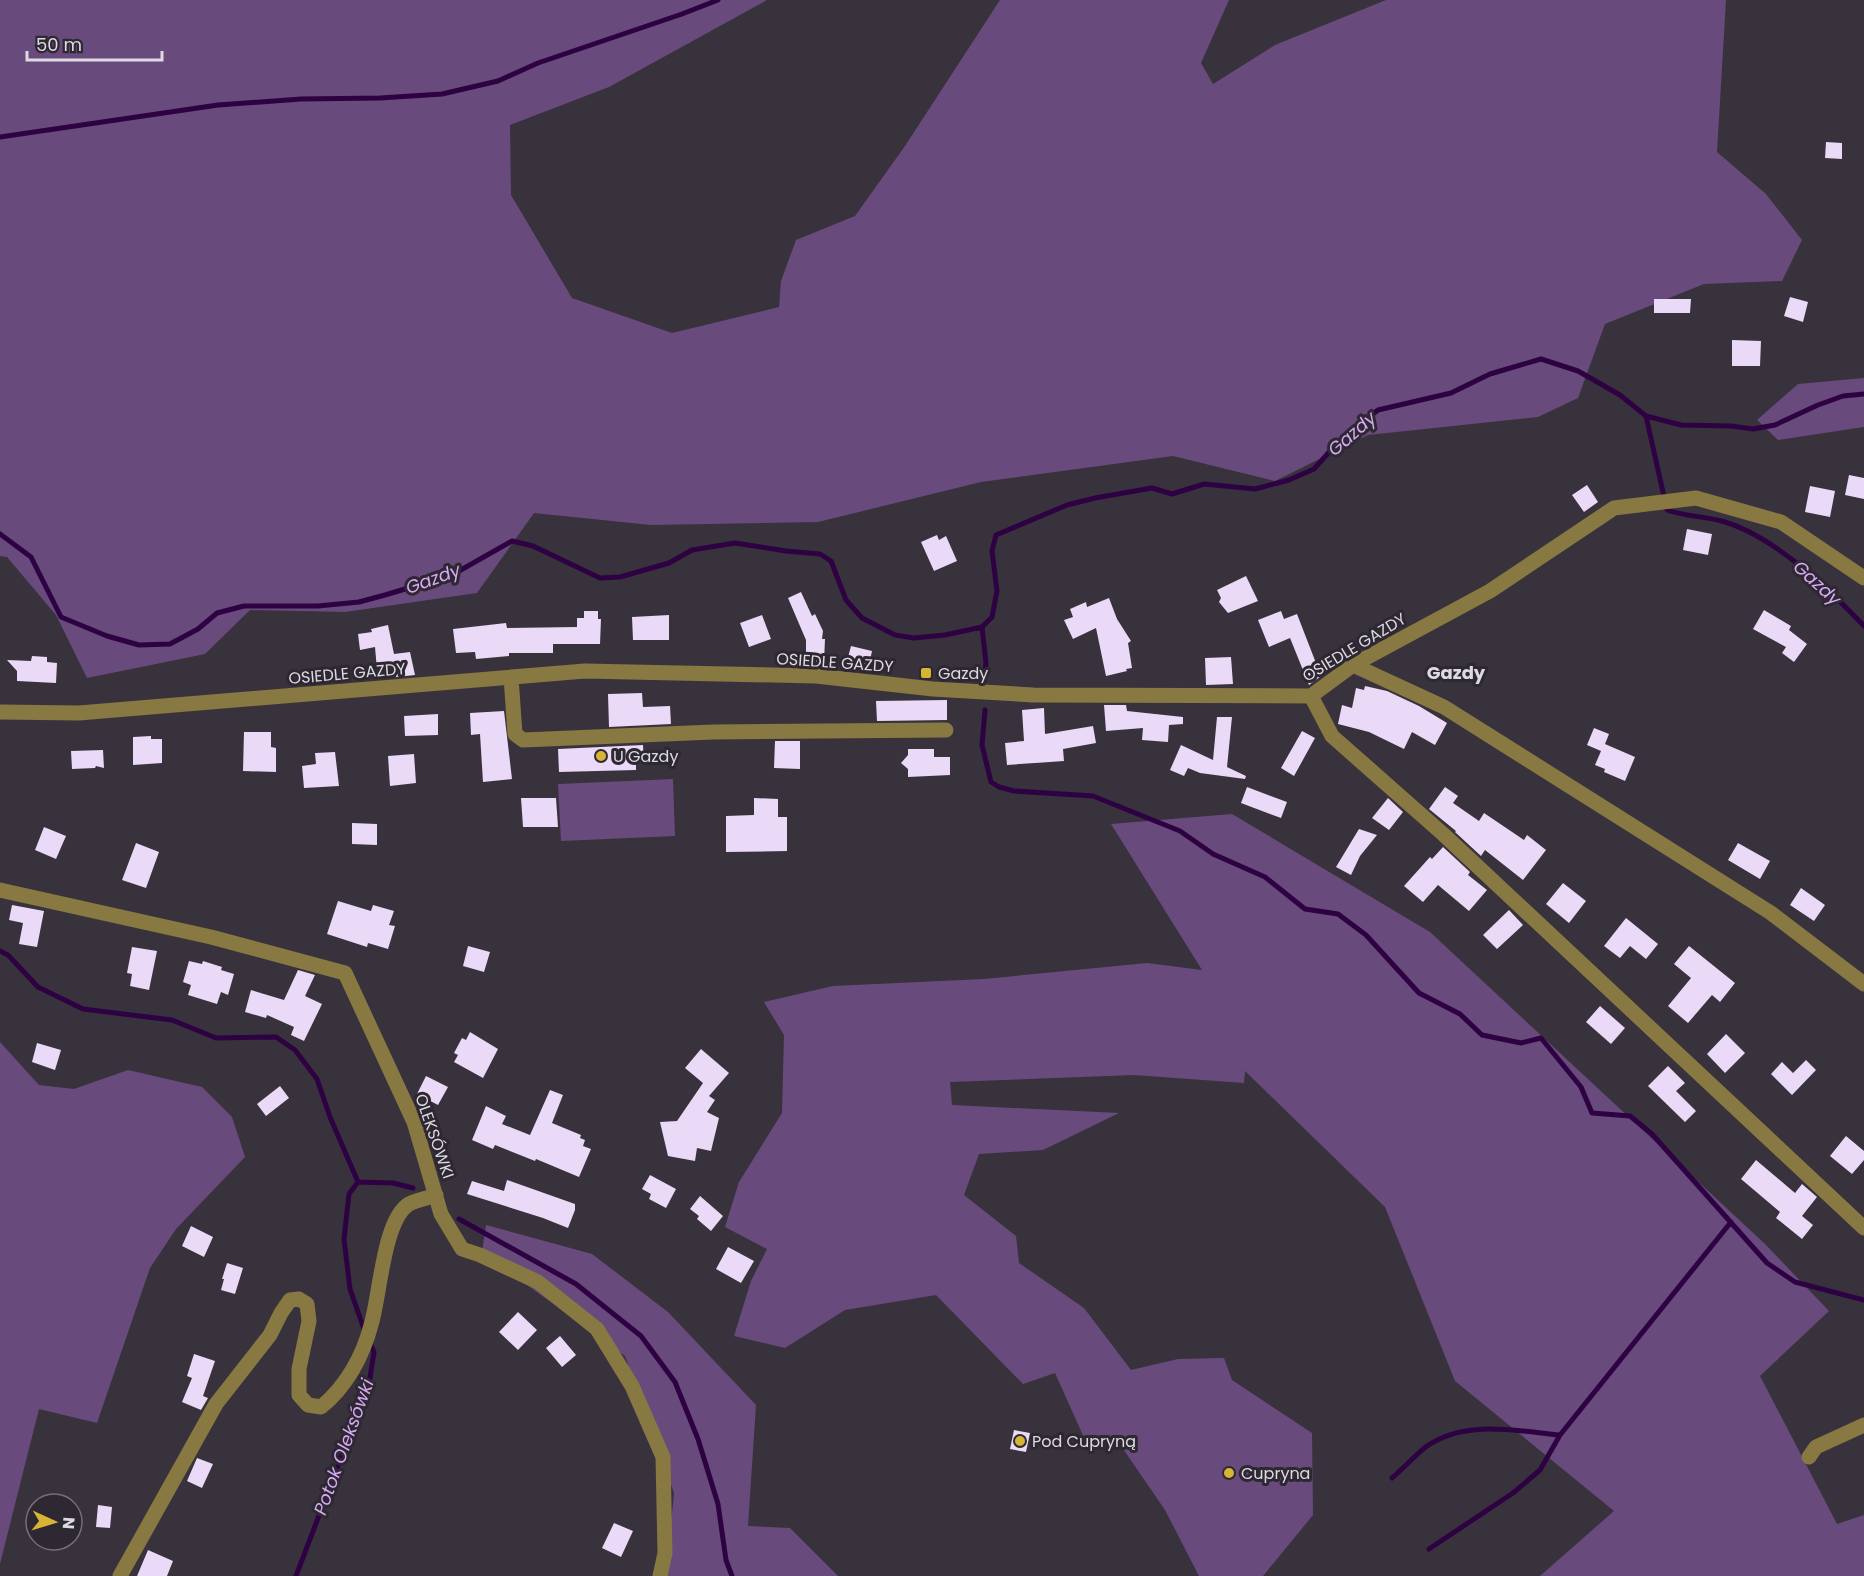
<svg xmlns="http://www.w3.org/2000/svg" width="1864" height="1576" viewBox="0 0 1864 1576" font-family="Poppins,sans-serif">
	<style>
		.green { fill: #694a7d }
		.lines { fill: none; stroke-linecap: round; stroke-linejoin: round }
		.stream { stroke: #2e0242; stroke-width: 5 }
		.building { fill: #ead9f7 }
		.minor { stroke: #887841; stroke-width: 15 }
		.poi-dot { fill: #d6b534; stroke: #2e2833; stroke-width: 2 }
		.labels { text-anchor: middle; stroke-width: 6; stroke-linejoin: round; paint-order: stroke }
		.street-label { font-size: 16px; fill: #dedae1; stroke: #2e2833 }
		.poi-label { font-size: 16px; fill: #dedae1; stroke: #2e2833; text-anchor: start }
		.water-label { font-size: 18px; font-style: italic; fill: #d8aaf5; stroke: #2e2833 }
		.neighbourhood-label { font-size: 18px; font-weight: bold; fill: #dedae1; stroke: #2e2833 }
	</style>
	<rect width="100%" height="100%" fill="#38323d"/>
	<path class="green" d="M 0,0 L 767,0 L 609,87 L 510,125 L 511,195 L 572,298 L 672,333 L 779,307 L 781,281 L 796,240 L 855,216 L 905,146 L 1000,0 L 1229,0 L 1201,63 L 1213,84 L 1275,45 L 1386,0 L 1726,0 L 1717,152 L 1766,194 L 1802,240 L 1782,281 L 1704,284 L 1605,324 L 1578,398 L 1538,417 L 1368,435 L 1275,481 L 1173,456 L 981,482 L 818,522 L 651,525 L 534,513 L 477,593 L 345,612 L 250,610 L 205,654 L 87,678 L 56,615 L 7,557 L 0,556 Z
		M 1864,378 L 1864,427 L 1778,440 L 1757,420 L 1798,384 Z
		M 673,779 L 675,836 L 561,841 L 558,784 Z
		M 1232,814 L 1430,932 L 1765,1244 L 1829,1311 L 1760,1376 L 1837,1524 L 1864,1515 L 1864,1576 L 1540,1576 L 1614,1511 L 1455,1381 L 1385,1207 L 1245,1071 L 1244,1083 L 1134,1075 L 950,1082 L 952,1105 L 1119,1113 L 1043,1150 L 979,1154 L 964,1195 L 1016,1236 L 1019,1263 L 1084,1308 L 1131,1370 L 1178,1359 L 1224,1358 L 1232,1380 L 1312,1433 L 1313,1515 L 1263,1576 L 1199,1576 L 1165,1510 L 1117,1440 L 1090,1451 L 1055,1373 L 1023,1384 L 936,1295 L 845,1310 L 785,1348 L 734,1336 L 751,1281 L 767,1249 L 725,1227 L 739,1182 L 782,1113 L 784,1035 L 764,1002 L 833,986 L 984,979 L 1147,963 L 1202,970 L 1111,824 Z
		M 0,1042 L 39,1085 L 74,1089 L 128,1070 L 202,1087 L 232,1117 L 245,1157 L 176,1229 L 150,1268 L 97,1423 L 39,1409 L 0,1564 Z
		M 486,1225 L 592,1254 L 668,1312 L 756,1405 L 748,1526 L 790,1528 L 838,1576 L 666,1576 L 674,1493 L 625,1356 L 482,1252 Z"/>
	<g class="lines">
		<path class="stream" d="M 0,137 L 218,105 L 301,99 L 380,98 L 442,94 L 498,81 L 538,63 L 682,14 L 718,0
			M 1646,416 L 1681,425 L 1731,426 L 1753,429 L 1775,425 L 1818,405 L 1843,396 L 1864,394
			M 0,534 L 31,557 L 61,617 L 107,636 L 139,645 L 170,644 L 198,629 L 217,613 L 244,606 L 318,606 L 359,602 L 385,595 L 452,575 L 512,541 L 533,546 L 600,578 L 620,577 L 669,563 L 692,550 L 735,543 L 786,551 L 820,554 L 831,561 L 846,600 L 862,618 L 895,635 L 914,638 L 945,635 L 982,627 L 992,617 L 997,591 L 992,551 L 996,535 L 1067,505 L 1095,498 L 1152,488 L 1172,494 L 1204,484 L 1255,489 L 1289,480 L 1314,469 L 1339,441 L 1378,410 L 1451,393 L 1490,374 L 1541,359 L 1578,371 L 1620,395 L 1646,416 L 1667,510 C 1686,517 1706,516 1725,522 C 1775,537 1829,589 1864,626
			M 982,627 L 986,663 L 984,678
			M 985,710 L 982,745 L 991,782 L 999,787 L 1014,791 L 1093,796 L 1180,831 L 1213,854 L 1265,877 L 1305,909 L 1338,914 L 1366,935 L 1419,993 L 1460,1014 L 1482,1035 L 1521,1043 L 1541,1038 L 1581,1087 L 1592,1113 L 1630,1116 L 1652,1134 L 1767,1263 L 1795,1282 L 1864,1300
			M 0,951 L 8,955 L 38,987 L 83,1009 L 172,1020 L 216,1038 L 276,1037 L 295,1050 L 317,1079 L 330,1117 L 358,1182 L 349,1194 L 344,1239 L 350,1289 L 365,1332
			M 358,1182 L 393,1183 L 413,1188
			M 459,1219 L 576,1284 L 641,1336 L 675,1382 L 698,1439 L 718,1504 L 726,1560 L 732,1576
			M 1392,1478 C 1404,1468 1415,1455 1427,1446 C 1466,1419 1517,1431 1560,1435
			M 1429,1549 L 1513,1493 L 1540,1470 L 1560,1435 L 1731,1222
			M 296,1576 L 369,1384 L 374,1352 L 369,1341"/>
	</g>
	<path class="building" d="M 1826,142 L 1842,143 L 1842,159 L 1825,158 Z
		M 1790,297 L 1808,302 L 1803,322 L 1784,316 Z
		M 1654,299 L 1691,299 L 1690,313 L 1654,313 Z
		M 1732,340 L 1761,341 L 1760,366 L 1732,366 Z
		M 1849,475 L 1864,478 L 1864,499 L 1845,495 Z
		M 1587,485 L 1598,502 L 1584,512 L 1572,495 Z
		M 1810,486 L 1835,491 L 1830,517 L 1805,512 Z
		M 1687,529 L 1712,534 L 1708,555 L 1683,550 Z
		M 937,535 L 939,540 L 946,536 L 957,561 L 934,571 L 921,542 Z
		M 1246,576 L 1258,601 L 1228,613 L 1219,602 L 1221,598 L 1217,590 Z
		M 801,592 L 812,616 L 815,614 L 823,631 L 822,639 L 825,639 L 824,662 L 806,661 L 806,640 L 788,598 Z
		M 1109,598 L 1117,619 L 1131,641 L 1128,643 L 1132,668 L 1126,669 L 1127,671 L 1106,676 L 1096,628 L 1073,639 L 1064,620 L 1073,617 L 1070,609 L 1086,602 L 1087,607 Z
		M 1764,610 L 1791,626 L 1789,630 L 1807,644 L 1794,662 L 1782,653 L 1786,647 L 1753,629 Z
		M 584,611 L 598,611 L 598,619 L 601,619 L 600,644 L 553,644 L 553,653 L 509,653 L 509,656 L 476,659 L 475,652 L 456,653 L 453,629 L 506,623 L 507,628 L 577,627 L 577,618 L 584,618 Z
		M 1281,611 L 1284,619 L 1297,614 L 1321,676 L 1309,685 L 1290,638 L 1269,647 L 1258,620 Z
		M 669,615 L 669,640 L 633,640 L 632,617 Z
		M 762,615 L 771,639 L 749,647 L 740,623 Z
		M 388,625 L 394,654 L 410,652 L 415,675 L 396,677 L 395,668 L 377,670 L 375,647 L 360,650 L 358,634 L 372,632 L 371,629 Z
		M 851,646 L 872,651 L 868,670 L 846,665 Z
		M 32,656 L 47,657 L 47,662 L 57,663 L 56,683 L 17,681 L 17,671 L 7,660 L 31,661 Z
		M 1231,657 L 1233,684 L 1206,685 L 1205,658 Z
		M 1365,686 L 1387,691 L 1419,706 L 1447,723 L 1435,745 L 1412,732 L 1404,749 L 1369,732 L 1338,724 L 1342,705 L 1352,708 L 1356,688 L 1364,690 Z
		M 642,693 L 643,707 L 670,706 L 671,724 L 609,727 L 608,694 Z
		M 947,700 L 947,720 L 877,721 L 876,701 Z
		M 1104,705 L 1126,705 L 1127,711 L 1183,717 L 1183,724 L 1169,725 L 1168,742 L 1142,740 L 1143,728 L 1106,731 Z
		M 1044,708 L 1045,734 L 1093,726 L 1096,743 L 1063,749 L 1064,761 L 1007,765 L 1005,743 L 1024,741 L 1022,710 Z
		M 504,711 L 512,779 L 483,782 L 480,734 L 471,735 L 470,713 Z
		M 438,714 L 438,735 L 405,736 L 404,716 Z
		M 1217,717 L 1232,717 L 1227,767 L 1246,776 L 1245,779 L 1200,773 L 1188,768 L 1184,776 L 1170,770 L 1181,745 L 1213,760 Z
		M 1594,728 L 1609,734 L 1605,744 L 1635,757 L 1625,781 L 1604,772 L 1605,769 L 1595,765 L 1601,751 L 1587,745 Z
		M 1302,731 L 1315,738 L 1294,776 L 1281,768 Z
		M 244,732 L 271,732 L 271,747 L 276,748 L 276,772 L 243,771 Z
		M 151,736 L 151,739 L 162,739 L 162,763 L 133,765 L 133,737 Z
		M 775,741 L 800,741 L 800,769 L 774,768 Z
		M 643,745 L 644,763 L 636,763 L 636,770 L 559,772 L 558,749 Z
		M 908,749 L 934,749 L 934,757 L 950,757 L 950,775 L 908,777 L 908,769 L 901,763 L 908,755 Z
		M 103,750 L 104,768 L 96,766 L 95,768 L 72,769 L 71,751 Z
		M 335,752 L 339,786 L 304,788 L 302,766 L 316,764 L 315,753 Z
		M 414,754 L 416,783 L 390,786 L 388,756 Z
		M 1247,787 L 1287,802 L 1281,818 L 1241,803 Z
		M 1445,787 L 1458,796 L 1453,803 L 1479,821 L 1484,813 L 1524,840 L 1527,835 L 1546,850 L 1523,880 L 1485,850 L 1481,856 L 1455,832 L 1456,831 L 1429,809 Z
		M 521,798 L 556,798 L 558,827 L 523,827 Z
		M 754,798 L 778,799 L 778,817 L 787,817 L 787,851 L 726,852 L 726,816 L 754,815 Z
		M 1388,798 L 1403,812 L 1389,830 L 1372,818 Z
		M 352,823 L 377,824 L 377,845 L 352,844 Z
		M 44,827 L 66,836 L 56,859 L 35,850 Z
		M 1359,829 L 1377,835 L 1360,856 L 1351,875 L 1336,867 Z
		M 136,843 L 159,852 L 146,888 L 122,880 Z
		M 1738,843 L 1770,861 L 1760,879 L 1728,860 Z
		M 1443,847 L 1470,872 L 1468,875 L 1487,890 L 1469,911 L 1438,885 L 1423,902 L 1404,886 L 1430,857 L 1432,859 Z
		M 1563,883 L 1586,901 L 1569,923 L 1546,904 Z
		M 1801,888 L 1825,905 L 1814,921 L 1790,905 Z
		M 338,901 L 371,911 L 373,905 L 394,911 L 389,925 L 395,926 L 388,949 L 368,943 L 367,947 L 327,934 Z
		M 12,905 L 44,911 L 37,947 L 19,944 L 23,923 L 9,920 Z
		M 1509,910 L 1523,925 L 1497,949 L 1483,935 Z
		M 1626,918 L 1658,944 L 1646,959 L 1630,946 L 1620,958 L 1604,946 Z
		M 468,946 L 490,952 L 484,972 L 463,966 Z
		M 1689,946 L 1735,983 L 1720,1002 L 1712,995 L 1688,1023 L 1668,1006 L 1691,978 L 1674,964 Z
		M 132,947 L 157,951 L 149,990 L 130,986 L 132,974 L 127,973 Z
		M 189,961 L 202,964 L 203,961 L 222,967 L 221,970 L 234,974 L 228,995 L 221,992 L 217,1004 L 188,995 L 191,985 L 183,982 Z
		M 298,970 L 315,975 L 305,996 L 322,1004 L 304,1041 L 291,1035 L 294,1027 L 267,1015 L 266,1018 L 245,1012 L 251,990 L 284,1000 Z
		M 1600,1006 L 1625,1028 L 1611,1044 L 1586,1022 Z
		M 470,1032 L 498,1049 L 483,1078 L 454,1062 L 458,1055 L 454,1053 L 462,1038 L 466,1040 Z
		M 1726,1034 L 1745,1053 L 1725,1073 L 1707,1054 Z
		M 37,1043 L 61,1050 L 55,1070 L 32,1062 Z
		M 701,1049 L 729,1073 L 709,1096 L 715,1100 L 707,1112 L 719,1118 L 711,1151 L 697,1148 L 695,1161 L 668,1156 L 660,1122 L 677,1121 L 703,1083 L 685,1068 Z
		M 1806,1060 L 1816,1070 L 1792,1095 L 1771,1074 L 1782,1062 L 1793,1073 Z
		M 1668,1066 L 1685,1083 L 1676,1091 L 1696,1111 L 1685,1122 L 1648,1086 Z
		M 426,1076 L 448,1087 L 438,1105 L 417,1094 Z
		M 280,1086 L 289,1098 L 266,1116 L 257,1104 Z
		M 550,1090 L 563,1095 L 552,1123 L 581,1135 L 580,1138 L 585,1140 L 583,1146 L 591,1149 L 579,1177 L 536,1159 L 535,1161 L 495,1145 L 493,1149 L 472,1140 L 486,1106 L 506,1116 L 502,1124 L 530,1135 Z
		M 1846,1136 L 1864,1151 L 1864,1160 L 1852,1174 L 1830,1156 Z
		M 1756,1160 L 1795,1193 L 1802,1184 L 1817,1197 L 1802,1216 L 1813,1225 L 1802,1239 L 1776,1218 L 1780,1212 L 1741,1179 Z
		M 650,1175 L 676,1189 L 666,1208 L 649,1199 L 651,1194 L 642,1189 Z
		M 507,1180 L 575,1204 L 575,1210 L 568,1228 L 543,1218 L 467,1194 L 472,1181 L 504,1191 Z
		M 700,1196 L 723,1216 L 711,1231 L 697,1219 L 699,1216 L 690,1209 Z
		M 191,1226 L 213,1237 L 204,1257 L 182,1246 Z
		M 728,1247 L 754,1261 L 741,1283 L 716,1269 Z
		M 227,1263 L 243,1268 L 235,1294 L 221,1290 L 224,1279 L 222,1279 Z
		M 518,1312 L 537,1330 L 518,1350 L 499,1332 Z
		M 560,1336 L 576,1355 L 562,1367 L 546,1348 Z
		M 194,1354 L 215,1361 L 203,1396 L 208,1398 L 201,1410 L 182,1402 L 192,1378 L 187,1376 Z
		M 1014,1430 L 1030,1433 L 1026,1452 L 1010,1449 Z
		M 197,1458 L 213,1464 L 202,1488 L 187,1481 Z
		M 98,1505 L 112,1507 L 110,1528 L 96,1527 Z
		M 614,1523 L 633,1531 L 621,1557 L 602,1548 Z
		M 148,1550 L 173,1561 L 167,1576 L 137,1576 Z"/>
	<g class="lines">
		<path class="minor" d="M 1353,665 L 1444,707 L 1771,913 L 1864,984
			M 511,677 L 515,734 L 523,740 L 713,732 L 946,730
			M 1311,696 L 1332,736 L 1443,834 L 1864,1228
			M 0,712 L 79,713 L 585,671 L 816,676 L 933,689 L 1033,695 L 1311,696 L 1353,665 L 1490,591 L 1614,508 L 1696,498 L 1781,522 L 1864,578
			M 0,890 L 211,937 L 345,973 L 414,1122 L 441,1214 L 462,1249 L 480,1255 L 538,1282 L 597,1329 L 632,1386 L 663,1457 L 665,1553 L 660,1576
			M 1809,1457 L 1816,1447 L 1864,1425
			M 120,1576 L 216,1404 L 270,1335 L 281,1313 L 290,1300 L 299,1299 L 307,1304 L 309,1321 L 299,1369 L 299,1395 L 308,1405 L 321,1407 C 346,1387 363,1356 371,1325 C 380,1297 383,1220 409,1204 C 417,1200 428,1198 436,1195"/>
	</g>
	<g class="poi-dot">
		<rect x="920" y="667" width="12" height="12" rx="3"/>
		<circle cx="601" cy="756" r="6"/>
		<circle cx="1020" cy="1441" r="6"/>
		<circle cx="1229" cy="1473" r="6"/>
	</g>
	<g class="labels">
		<g class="street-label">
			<text transform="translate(1354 647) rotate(-31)" y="6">OSIEDLE GAZDY</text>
			<text transform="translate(835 662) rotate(4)" y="6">OSIEDLE GAZDY</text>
			<text transform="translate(347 673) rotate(-5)" y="6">OSIEDLE GAZDY</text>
			<text transform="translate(435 1136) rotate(71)" y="6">OLEKSÓWKI</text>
		</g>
		<g class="poi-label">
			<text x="938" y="679">Gazdy</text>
			<text x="613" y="762">U Gazdy</text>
			<text x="1032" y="1447">Pod Cupryną</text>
			<text x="1241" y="1479">Cupryna</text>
		</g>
		<g class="water-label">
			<text transform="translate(1352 434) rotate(-41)" y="6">Gazdy</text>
			<text transform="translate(433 579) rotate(-20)" y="6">Gazdy</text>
			<text transform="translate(1817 583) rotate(42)" y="6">Gazdy</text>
			<text transform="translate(344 1447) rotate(-70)" y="6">Potok Oleksówki</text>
		</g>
		<g class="neighbourhood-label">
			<text x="1456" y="679">Gazdy</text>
		</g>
	</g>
	<g transform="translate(54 1522) rotate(94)"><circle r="28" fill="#2e2833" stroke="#746f79" stroke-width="1.5"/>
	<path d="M0-4.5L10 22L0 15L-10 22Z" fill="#d6b534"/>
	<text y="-9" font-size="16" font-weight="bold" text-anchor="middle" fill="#dedae1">N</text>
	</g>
	<path d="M27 51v9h135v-9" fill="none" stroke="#dedae1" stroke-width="3"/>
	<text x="36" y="51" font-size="18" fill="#dedae1" stroke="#2e2833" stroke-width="4.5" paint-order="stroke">50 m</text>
</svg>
